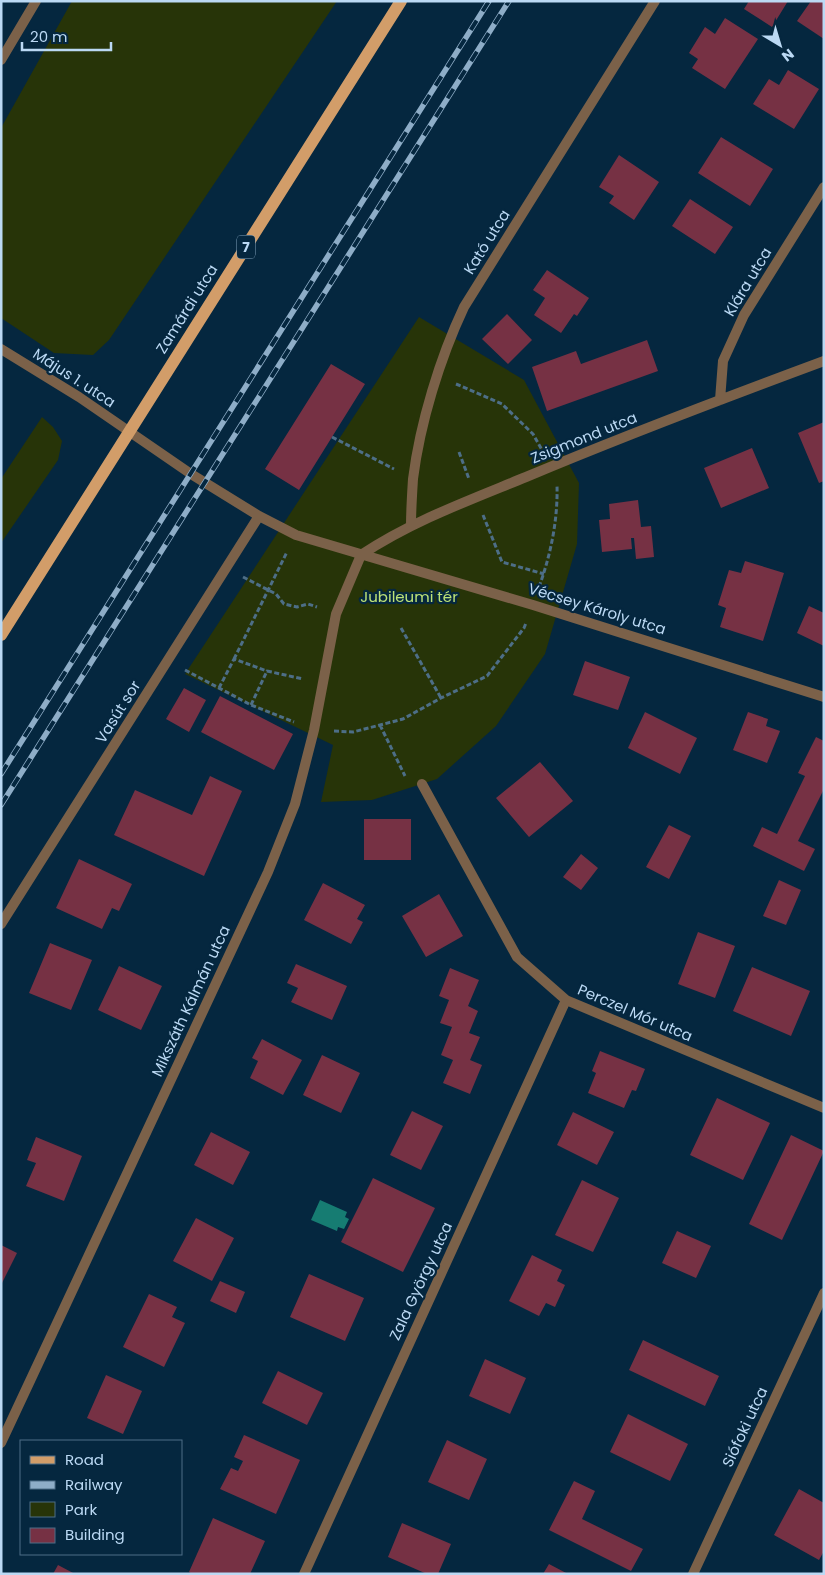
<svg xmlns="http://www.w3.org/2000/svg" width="825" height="1575" viewBox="0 0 825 1575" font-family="Poppins,sans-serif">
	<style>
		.green { fill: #273408 }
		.water { fill: #167c72 }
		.building { fill: #763144 }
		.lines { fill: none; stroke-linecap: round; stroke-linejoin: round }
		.path { stroke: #4d6e87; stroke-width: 3; stroke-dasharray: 5 2.5; stroke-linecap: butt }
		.minor { stroke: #7b6149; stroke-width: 10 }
		.primary { stroke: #d29d69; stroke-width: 12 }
		.rail-casing { stroke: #8eadc7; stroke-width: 5.5 }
		.rail { stroke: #05273f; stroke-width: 4; stroke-dasharray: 11; stroke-linecap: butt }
		.labels { text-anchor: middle; stroke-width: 4.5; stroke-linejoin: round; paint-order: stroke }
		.shield { fill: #05273f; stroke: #84a4be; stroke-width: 1 }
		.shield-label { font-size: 14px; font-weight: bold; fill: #bbd9f4 }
		.street-label { font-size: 15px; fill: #bbd9f4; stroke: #05273f }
		.park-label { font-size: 15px; fill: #bde277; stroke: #05273f }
	</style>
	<rect width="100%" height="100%" fill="#05273f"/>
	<path class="green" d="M 72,1 L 337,1 L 109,340 L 93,355 L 54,353 L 1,318 L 1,128 Z
		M 419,317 L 524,380 L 579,483 L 577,544 L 545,654 L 496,726 L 437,779 L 372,800 L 321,802 L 333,745 L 185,674 Z
		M 42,417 L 53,427 L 62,441 L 58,460 L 1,543 L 1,479 Z"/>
	<path class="water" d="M 320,1200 L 347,1212 L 345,1217 L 349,1219 L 344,1229 L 338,1227 L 337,1231 L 311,1220 Z"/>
	<path class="building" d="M 749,1 L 788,1 L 772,27 L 744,9 Z
		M 811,1 L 824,1 L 824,39 L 797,21 Z
		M 725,18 L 758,39 L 725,89 L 692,68 L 698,59 L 689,53 L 705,27 L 715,34 Z
		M 788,70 L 819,89 L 794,129 L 753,104 L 769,79 L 779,85 Z
		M 721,137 L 773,169 L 750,206 L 698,173 Z
		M 619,155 L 659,182 L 634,220 L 609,203 L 614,196 L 599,187 Z
		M 690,199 L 733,227 L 715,254 L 672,226 Z
		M 547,270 L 589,298 L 577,316 L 574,314 L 561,333 L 534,315 L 545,298 L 533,290 Z
		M 507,314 L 532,340 L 508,364 L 482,339 Z
		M 647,340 L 658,371 L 547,411 L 532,367 L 576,351 L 581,364 Z
		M 331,364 L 365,384 L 299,490 L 265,469 Z
		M 824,422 L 824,481 L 819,483 L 798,433 Z
		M 752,448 L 769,488 L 721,508 L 704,468 Z
		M 638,500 L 641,527 L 651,526 L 654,557 L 636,559 L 634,538 L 631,538 L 632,549 L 602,552 L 599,520 L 610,519 L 609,504 Z
		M 745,561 L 784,573 L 763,641 L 720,627 L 726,608 L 718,605 L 729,570 L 741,573 Z
		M 809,606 L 824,613 L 824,646 L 797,633 Z
		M 585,661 L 630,677 L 618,710 L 573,695 Z
		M 184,688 L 206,700 L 189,732 L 166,719 Z
		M 220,696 L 293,734 L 274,770 L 201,732 Z
		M 645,712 L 697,738 L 680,774 L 628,748 Z
		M 748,712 L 768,719 L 766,726 L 780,731 L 767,763 L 733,750 Z
		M 816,737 L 824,741 L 824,789 L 798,841 L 815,849 L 804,871 L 753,846 L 762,827 L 777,834 L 805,776 L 798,773 Z
		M 540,762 L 573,801 L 529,837 L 496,798 Z
		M 210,776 L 242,791 L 204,876 L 114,835 L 135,790 L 192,815 Z
		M 364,819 L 411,819 L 411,860 L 364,860 Z
		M 669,825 L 691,836 L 669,879 L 646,867 Z
		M 581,854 L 598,868 L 581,890 L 563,877 Z
		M 79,859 L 132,884 L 119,911 L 112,908 L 102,929 L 56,908 Z
		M 779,880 L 801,890 L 786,925 L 763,916 Z
		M 323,883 L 365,905 L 357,919 L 363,922 L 351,944 L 304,920 Z
		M 439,894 L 463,936 L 426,957 L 402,916 Z
		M 698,932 L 735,946 L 715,998 L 678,984 Z
		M 50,943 L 92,960 L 71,1010 L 29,993 Z
		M 296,964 L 347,986 L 332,1020 L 291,1002 L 298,988 L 287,983 Z
		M 119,966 L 162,986 L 141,1030 L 98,1010 Z
		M 752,967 L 810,991 L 791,1036 L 733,1011 Z
		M 450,968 L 479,980 L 468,1006 L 478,1011 L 469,1033 L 480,1037 L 470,1060 L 482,1065 L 470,1094 L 443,1083 L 453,1060 L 441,1055 L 452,1027 L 440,1023 L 449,1000 L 439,996 Z
		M 262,1039 L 302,1060 L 283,1095 L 250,1078 L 258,1061 L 252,1058 Z
		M 600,1051 L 645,1069 L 636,1091 L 632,1090 L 624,1108 L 588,1093 L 596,1073 L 592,1071 Z
		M 322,1055 L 360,1073 L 341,1113 L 303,1095 Z
		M 717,1098 L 770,1123 L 743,1180 L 690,1155 Z
		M 412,1111 L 443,1126 L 421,1170 L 390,1155 Z
		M 573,1112 L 614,1132 L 597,1165 L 557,1145 Z
		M 211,1132 L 250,1152 L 233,1185 L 194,1165 Z
		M 791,1135 L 824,1151 L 782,1240 L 749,1224 Z
		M 36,1137 L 82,1156 L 64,1201 L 26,1186 L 36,1163 L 27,1160 Z
		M 373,1178 L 435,1208 L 403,1272 L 341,1242 Z
		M 582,1180 L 619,1198 L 593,1252 L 555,1235 Z
		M 196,1218 L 234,1238 L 212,1281 L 173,1261 Z
		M 677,1231 L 711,1246 L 696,1278 L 662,1263 Z
		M 1,1245 L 17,1253 L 1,1285 Z
		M 532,1255 L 562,1270 L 557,1281 L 565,1285 L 555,1307 L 546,1303 L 539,1316 L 509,1301 Z
		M 309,1274 L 364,1298 L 345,1341 L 290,1317 Z
		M 220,1281 L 245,1292 L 236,1313 L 210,1301 Z
		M 149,1294 L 177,1307 L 172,1317 L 185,1323 L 164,1367 L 123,1347 Z
		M 643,1340 L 719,1376 L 705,1406 L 629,1370 Z
		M 485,1359 L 526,1378 L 510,1414 L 469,1396 Z
		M 278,1371 L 323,1393 L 307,1425 L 262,1403 Z
		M 106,1375 L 142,1391 L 123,1434 L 87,1418 Z
		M 628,1414 L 688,1444 L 670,1481 L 610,1452 Z
		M 244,1435 L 300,1460 L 276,1514 L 220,1489 L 231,1468 L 238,1471 L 243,1461 L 234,1457 Z
		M 447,1440 L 487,1459 L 469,1500 L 428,1482 Z
		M 574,1481 L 595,1491 L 582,1519 L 643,1549 L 631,1571 L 549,1530 Z
		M 799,1489 L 824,1503 L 824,1551 L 819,1560 L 774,1535 Z
		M 213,1518 L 265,1541 L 250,1574 L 192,1574 L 189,1572 Z
		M 402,1523 L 451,1544 L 438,1574 L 427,1574 L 388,1557 Z
		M 549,1564 L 568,1574 L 543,1574 Z
		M 58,1565 L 75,1574 L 53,1574 Z"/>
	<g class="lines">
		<path class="path" d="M 456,384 L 502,404 L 533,434 L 542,450
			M 332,437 L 394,469
			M 459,452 L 469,479
			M 483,515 L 502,562 L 544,574
			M 243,577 L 276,594 L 284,604 L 297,607 L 308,604 L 317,607
			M 539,587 C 551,554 558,519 557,485
			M 401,628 L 441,698
			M 234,659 L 287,552
			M 185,670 L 251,705 L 294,722
			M 219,688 L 234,659 L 267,671
			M 251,705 L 267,671 L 303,679
			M 380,725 L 405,776
			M 334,731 L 353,732 L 403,719 L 441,698 L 487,676 L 524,628 L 526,623"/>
		<path class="minor" d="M 1,60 L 36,1
			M 1,349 L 79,397 L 191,474 L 259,516 L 296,535 L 533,605 L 824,697
			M 720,400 L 723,361 L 744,315 L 824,187
			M 411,525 C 411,510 412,495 413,479 C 420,423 440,358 464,307 L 655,1
			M 361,555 C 412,521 470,500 526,477 C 624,436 724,398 824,361
			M 422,784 L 517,957 L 566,1000 L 824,1108
			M 1,924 L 259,516
			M 1,1443 L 268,872 L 295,804 L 314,730 L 336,614 L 361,555
			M 304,1574 L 566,1000
			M 693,1574 L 824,1293"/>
		<path class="primary" d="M 1,635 L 401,1"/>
		<defs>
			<path id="rail" d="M 1,774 L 489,1
				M 1,805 L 509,1"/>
		</defs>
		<use href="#rail" class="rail-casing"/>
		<use href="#rail" class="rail"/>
	</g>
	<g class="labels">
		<rect class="shield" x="237" y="235.5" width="18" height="23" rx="4"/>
		<g class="shield-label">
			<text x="246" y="252">7</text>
		</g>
		<g class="street-label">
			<text transform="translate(487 242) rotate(-58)" y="5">Kató utca</text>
			<text transform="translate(748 282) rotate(-59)" y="5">Klára utca</text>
			<text transform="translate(187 309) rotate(-58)" y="5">Zamárdi utca</text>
			<text transform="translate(74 378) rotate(33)" y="5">Május 1. utca</text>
			<text transform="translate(584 438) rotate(-22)" y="5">Zsigmond utca</text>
			<text transform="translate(597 609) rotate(17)" y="5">Vécsey Károly utca</text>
			<text transform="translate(118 712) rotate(-58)" y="5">Vasút sor</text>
			<text transform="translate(191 1001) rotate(-65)" y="5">Mikszáth Kálmán utca</text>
			<text transform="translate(635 1013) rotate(23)" y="5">Perczel Mór utca</text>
			<text transform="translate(421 1281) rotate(-65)" y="5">Zala György utca</text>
			<text transform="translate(745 1427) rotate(-65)" y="5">Siófoki utca</text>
		</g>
		<g class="park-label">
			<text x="409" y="602">Jubileumi tér</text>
		</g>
	</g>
	<rect width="825" height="1575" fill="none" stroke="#bbd9f4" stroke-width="5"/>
	<rect x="20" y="1440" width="162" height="115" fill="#05273f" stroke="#4e6e87"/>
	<rect x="30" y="1456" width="25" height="8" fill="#d29d69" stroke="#4e6e87"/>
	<text x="65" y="1465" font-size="15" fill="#bbd9f4">Road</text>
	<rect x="30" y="1481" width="25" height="8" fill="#8eadc7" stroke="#4e6e87"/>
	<text x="65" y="1490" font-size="15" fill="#bbd9f4">Railway</text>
	<rect x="30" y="1502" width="25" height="15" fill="#273408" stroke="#4e6e87"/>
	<text x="65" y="1515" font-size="15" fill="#bbd9f4">Park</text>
	<rect x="30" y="1528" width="25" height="15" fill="#763144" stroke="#4e6e87"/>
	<text x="65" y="1540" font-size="15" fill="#bbd9f4">Building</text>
	<g transform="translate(780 45) rotate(142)" stroke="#05273f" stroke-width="4" paint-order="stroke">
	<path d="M0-4L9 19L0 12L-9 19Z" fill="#bbd9f4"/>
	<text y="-8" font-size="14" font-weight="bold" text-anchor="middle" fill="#bbd9f4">N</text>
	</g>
	<path d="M22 42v8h89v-8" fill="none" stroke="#bbd9f4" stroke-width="2.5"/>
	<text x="30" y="42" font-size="15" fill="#bbd9f4" stroke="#05273f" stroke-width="4" paint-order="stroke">20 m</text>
</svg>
